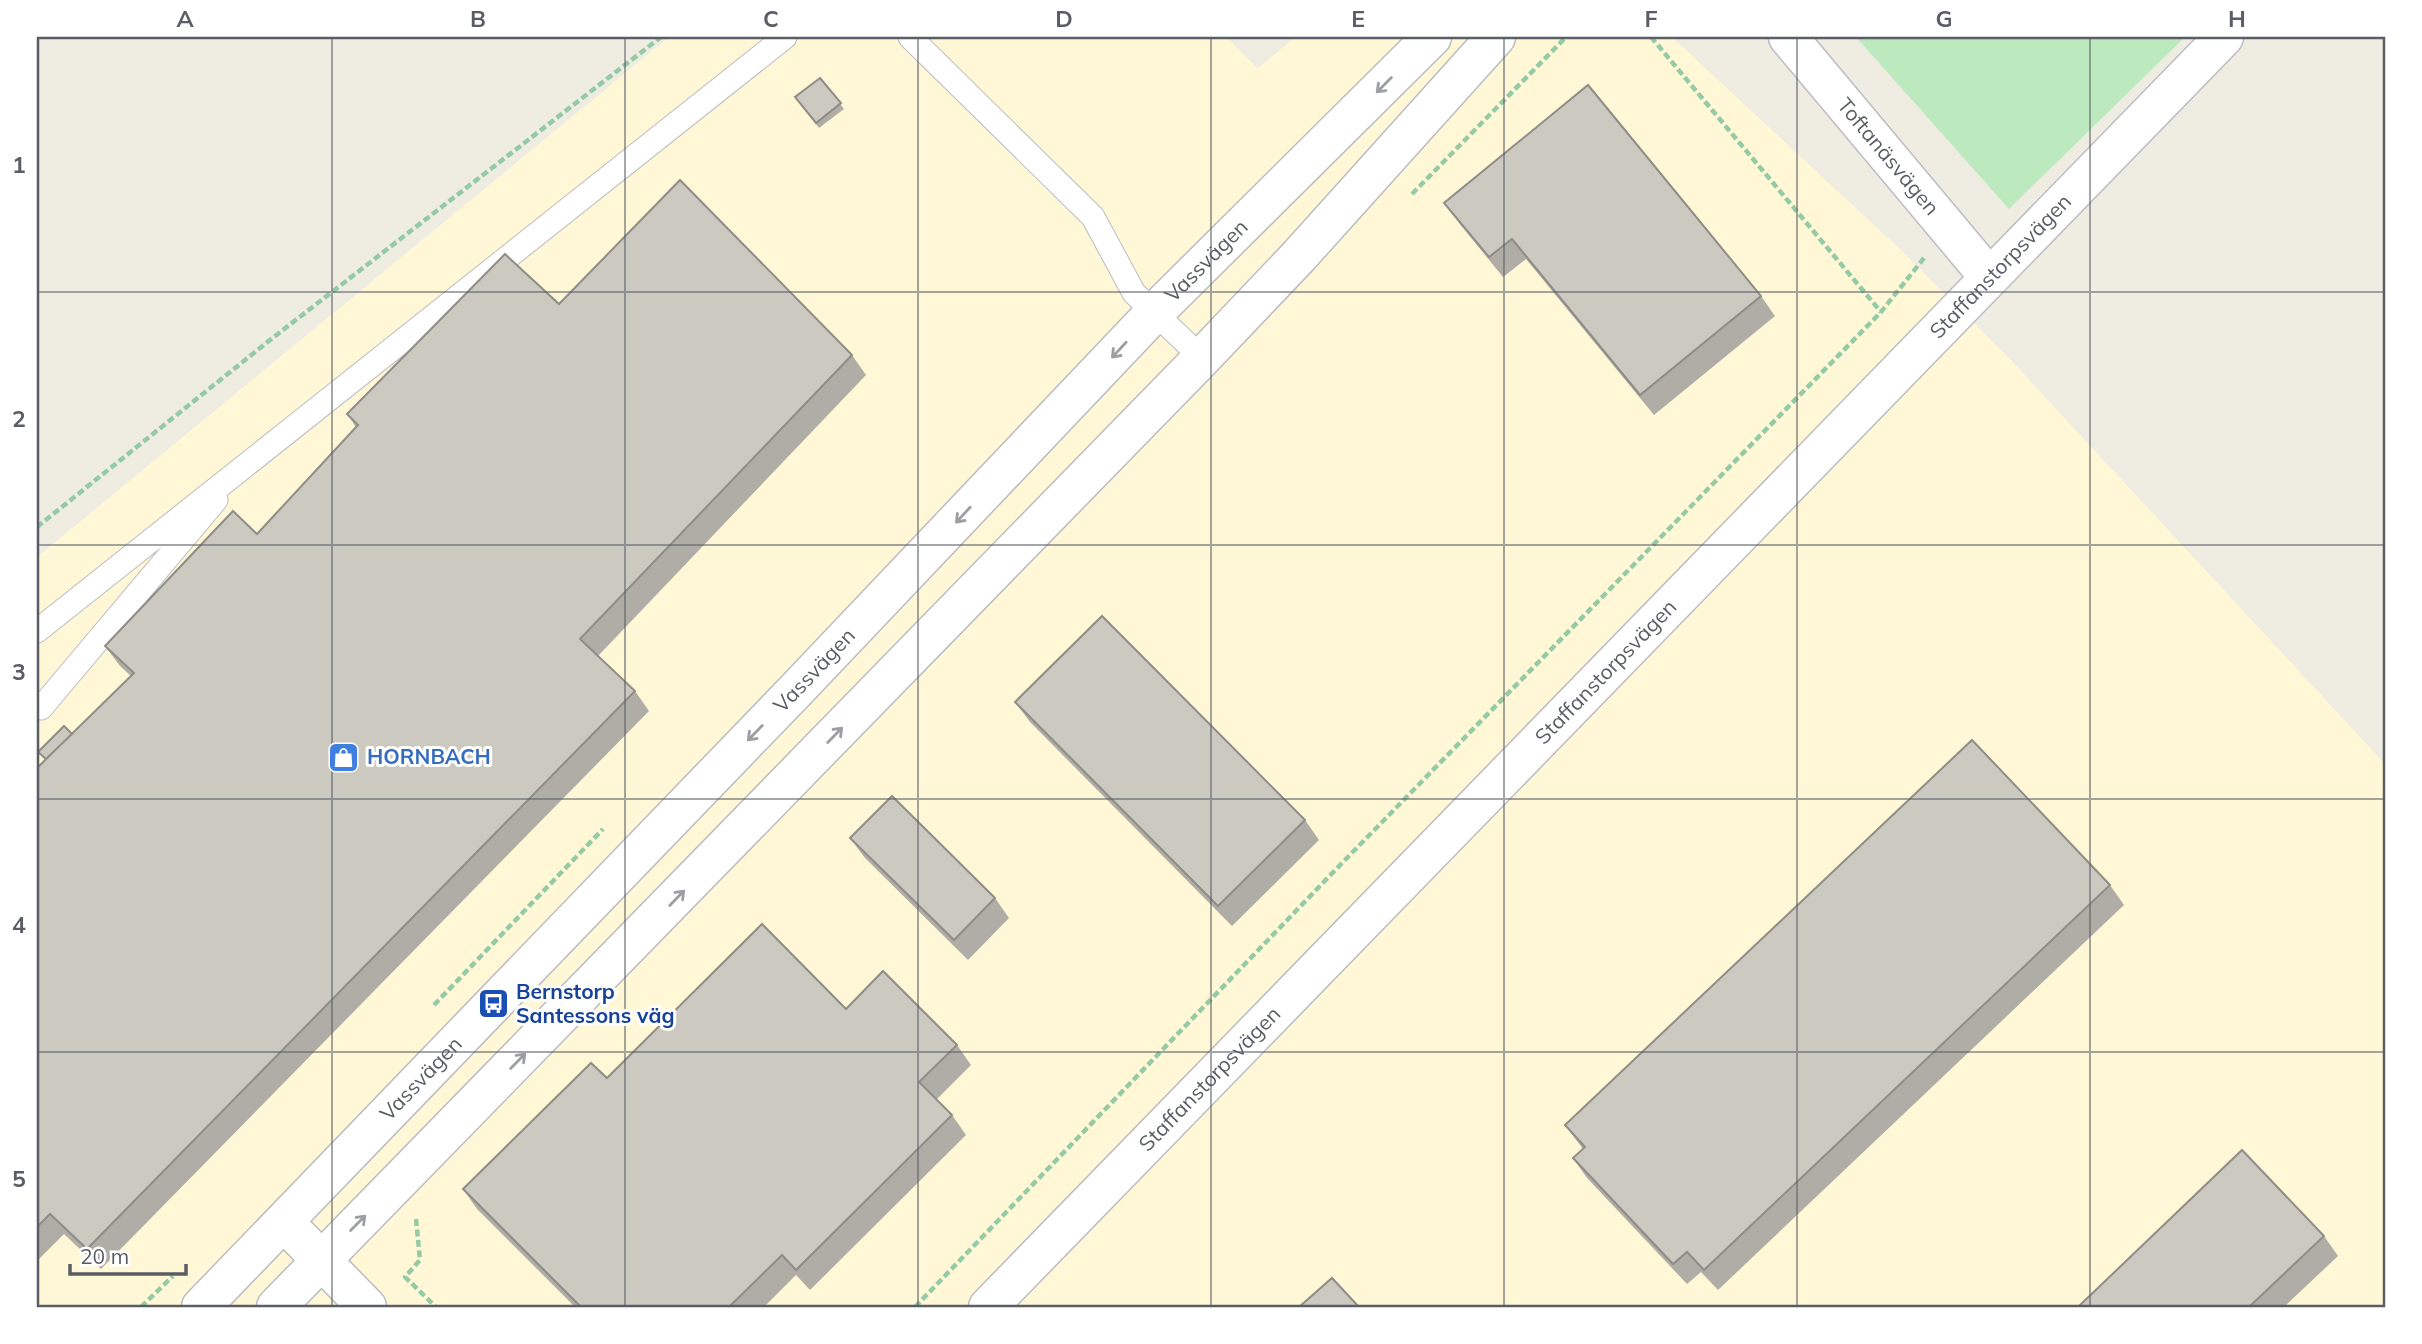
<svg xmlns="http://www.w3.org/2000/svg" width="2422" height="1344" viewBox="0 0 2422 1344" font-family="Mulish,sans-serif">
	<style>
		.commercial { fill: #fff7d6 }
		.green { fill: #bce9bd }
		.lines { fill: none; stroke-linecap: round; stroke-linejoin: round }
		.service-casing { stroke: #babcc2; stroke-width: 25 }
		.minor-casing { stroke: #babcc2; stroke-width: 41 }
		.tertiary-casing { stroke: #babcc2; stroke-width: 41 }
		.path { stroke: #94caa5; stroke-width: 4.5; stroke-dasharray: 7 3.5; stroke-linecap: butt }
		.service { stroke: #fff; stroke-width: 23 }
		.minor { stroke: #fff; stroke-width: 38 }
		.tertiary { stroke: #fff; stroke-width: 38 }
		.wall { fill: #afada6 }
		.building { fill: #ccc9c1; stroke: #8f8d87; stroke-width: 2 }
		.oneway { stroke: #9c9ea2 }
		.grid { fill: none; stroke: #5a5e64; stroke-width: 2; stroke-opacity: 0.55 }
		.labels { text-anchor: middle; stroke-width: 6; stroke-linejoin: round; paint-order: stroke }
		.street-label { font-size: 21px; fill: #5a5e64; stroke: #fff }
		.shop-label { font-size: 21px; font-weight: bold; fill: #366cbe; stroke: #fff; text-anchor: start }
		.transit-label { font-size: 21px; font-weight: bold; fill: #164399; stroke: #fff; text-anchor: start }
		.neatline { fill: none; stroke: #5a5e64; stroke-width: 2.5 }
		.grid-label { font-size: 23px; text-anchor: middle; font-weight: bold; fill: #5a5e64 }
	</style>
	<rect width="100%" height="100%" fill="#efece2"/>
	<path class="commercial" d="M 669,37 L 1226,37 L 1258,68 L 1295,37 L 1672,37 L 1904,253 L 2008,357 L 2385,764 L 2385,1307 L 37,1307 L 37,557 Z"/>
	<path class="green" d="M 1856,37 L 2185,37 L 2009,209 Z"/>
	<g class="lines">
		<defs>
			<path id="service" d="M 910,37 L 1093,217 L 1134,293 L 1202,358
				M 37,631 L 785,37
				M 37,705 L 41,708 L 216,500"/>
			<g id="minor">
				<path id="s1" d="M 1788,37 L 1989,277"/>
				<path d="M 285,1223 L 367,1307"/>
				<path id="s2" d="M 988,1307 L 2224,37"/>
			</g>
			<g id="tertiary">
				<path id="s3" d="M 201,1307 L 798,688 L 1154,313 L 1432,37"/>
				<path d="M 276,1307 L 1202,358 L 1299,256 L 1496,37"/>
			</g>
		</defs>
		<use href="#service" class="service-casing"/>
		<use href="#minor" class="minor-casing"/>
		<use href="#tertiary" class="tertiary-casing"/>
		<path class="path" d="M 1651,37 L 1881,312
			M 1412,194 L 1566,37
			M 37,527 L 270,340 L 661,37
			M 434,1005 L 603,829
			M 416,1219 L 420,1260 L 405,1277 L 436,1307
			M 141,1307 L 173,1276
			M 915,1307 L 1343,862 L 1881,312 L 1924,258"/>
		<use href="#service" class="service"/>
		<use href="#minor" class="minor"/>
		<use href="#tertiary" class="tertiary"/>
	</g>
	<path class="wall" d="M 820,78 L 844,109 L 819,128 L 795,97 Z
		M 1444,203 L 1761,296 L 1775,316 L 1654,415 L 1526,259 L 1503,277 L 1459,223 Z
		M 559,304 L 852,355 L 866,375 L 598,656 L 635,691 L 649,711 L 101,1269 L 64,1234 L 37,1261 L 37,768 L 45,760 L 38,752 L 72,734 L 131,676 L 120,666 L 105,646 L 257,534 L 356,427 L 347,414 Z
		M 1015,702 L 1305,820 L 1319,840 L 1232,926 L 1030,722 Z
		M 850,838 L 995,898 L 1009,918 L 968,960 L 865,858 Z
		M 2110,885 L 2124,905 L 1718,1290 L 1701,1272 L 1687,1284 L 1587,1178 L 1573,1158 L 1583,1149 L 1565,1125 Z
		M 846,1009 L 957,1045 L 971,1065 L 936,1100 L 952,1115 L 966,1135 L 810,1290 L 796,1275 L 764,1307 L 575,1307 L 477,1209 L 463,1189 L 607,1078 Z
		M 2324,1236 L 2338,1256 L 2284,1307 L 2078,1307 Z"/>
	<path class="building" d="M 820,78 L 841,103 L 816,123 L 795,97 Z
		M 1588,85 L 1761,296 L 1640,395 L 1512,239 L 1489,257 L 1444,203 Z
		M 680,180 L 852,355 L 580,639 L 635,691 L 87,1249 L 50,1214 L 37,1227 L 37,768 L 134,673 L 105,646 L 233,511 L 257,534 L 358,425 L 347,414 L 505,254 L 559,304 Z
		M 1102,616 L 1305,820 L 1218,906 L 1015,702 Z
		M 64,726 L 72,734 L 46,759 L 38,752 Z
		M 1972,740 L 2110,885 L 1704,1270 L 1687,1252 L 1673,1264 L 1573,1158 L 1585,1147 L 1565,1125 Z
		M 892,796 L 995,898 L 954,940 L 850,838 Z
		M 762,924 L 846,1009 L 883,971 L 957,1045 L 919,1082 L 952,1115 L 796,1270 L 782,1255 L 729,1307 L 581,1307 L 463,1189 L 591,1063 L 607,1078 Z
		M 2242,1150 L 2324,1236 L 2249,1307 L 2078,1307 Z
		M 1332,1278 L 1359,1307 L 1299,1307 Z"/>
	<defs><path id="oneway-shaft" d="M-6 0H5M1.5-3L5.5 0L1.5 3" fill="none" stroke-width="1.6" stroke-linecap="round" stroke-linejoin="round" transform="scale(1.75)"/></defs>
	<g class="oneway">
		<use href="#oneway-shaft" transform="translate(1384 85) rotate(135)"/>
		<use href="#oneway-shaft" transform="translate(1119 350) rotate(133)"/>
		<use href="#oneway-shaft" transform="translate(963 515) rotate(133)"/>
		<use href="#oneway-shaft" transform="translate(755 733) rotate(134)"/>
		<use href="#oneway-shaft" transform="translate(835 735) rotate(-46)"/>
		<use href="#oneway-shaft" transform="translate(677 898) rotate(-46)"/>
		<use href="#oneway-shaft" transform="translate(518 1061) rotate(-45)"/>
		<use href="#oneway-shaft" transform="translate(358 1223) rotate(-45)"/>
	</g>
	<path class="grid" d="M 332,37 L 332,1307M 625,37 L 625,1307M 918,37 L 918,1307M 1211,37 L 1211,1307M 1504,37 L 1504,1307M 1797,37 L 1797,1307M 2090,37 L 2090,1307M 37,292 L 2385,292M 37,545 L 2385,545M 37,799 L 2385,799M 37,1052 L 2385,1052"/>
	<defs>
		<symbol id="shop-square" viewBox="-11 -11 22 22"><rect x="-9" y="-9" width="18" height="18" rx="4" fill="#3f7fe0" stroke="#fff"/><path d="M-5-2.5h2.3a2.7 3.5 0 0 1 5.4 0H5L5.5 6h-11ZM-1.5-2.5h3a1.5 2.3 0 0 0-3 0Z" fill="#fff"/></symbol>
		<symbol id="bus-square" viewBox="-11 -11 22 22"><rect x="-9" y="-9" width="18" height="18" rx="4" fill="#1a4fb4" stroke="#fff"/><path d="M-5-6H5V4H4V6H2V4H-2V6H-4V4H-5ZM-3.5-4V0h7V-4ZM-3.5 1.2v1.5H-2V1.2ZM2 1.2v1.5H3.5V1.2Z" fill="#fff"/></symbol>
	</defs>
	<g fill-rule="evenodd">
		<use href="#shop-square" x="326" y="740" width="35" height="35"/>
		<use href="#bus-square" x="476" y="986" width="35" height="35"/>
	</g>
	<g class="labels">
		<g class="street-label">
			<text dy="7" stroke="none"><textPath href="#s1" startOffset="156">Toftanäsvägen</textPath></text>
			<text dy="7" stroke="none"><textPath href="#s3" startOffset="1451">Vassvägen</textPath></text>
			<text dy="7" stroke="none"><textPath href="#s2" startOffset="1452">Staffanstorpsvägen</textPath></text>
			<text dy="7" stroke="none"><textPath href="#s3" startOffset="884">Vassvägen</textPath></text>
			<text dy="7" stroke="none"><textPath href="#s2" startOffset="886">Staffanstorpsvägen</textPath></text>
			<text dy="7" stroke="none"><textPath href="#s3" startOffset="317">Vassvägen</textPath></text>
			<text dy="7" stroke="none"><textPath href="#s2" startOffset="318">Staffanstorpsvägen</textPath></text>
		</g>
		<g class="shop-label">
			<text x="367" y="764">HORNBACH</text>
		</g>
		<g class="transit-label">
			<text x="516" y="999">Bernstorp<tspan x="516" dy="24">Santessons väg</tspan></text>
		</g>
	</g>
	<rect width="2422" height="1344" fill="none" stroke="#ffffff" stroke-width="77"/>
	<path d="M70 1264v10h116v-10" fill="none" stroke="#5a5e64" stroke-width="3.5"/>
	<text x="80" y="1264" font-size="21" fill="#5a5e64" stroke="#ffffff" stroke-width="5" paint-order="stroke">20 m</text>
	<rect x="38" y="38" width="2346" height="1268" class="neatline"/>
	<g class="grid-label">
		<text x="185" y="27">A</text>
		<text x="478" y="27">B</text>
		<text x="771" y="27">C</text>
		<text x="1064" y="27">D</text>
		<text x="1358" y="27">E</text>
		<text x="1651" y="27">F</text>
		<text x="1944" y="27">G</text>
		<text x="2237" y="27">H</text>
		<text x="19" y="173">1</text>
		<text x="19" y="427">2</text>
		<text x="19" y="680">3</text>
		<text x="19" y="933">4</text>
		<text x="19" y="1187">5</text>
	</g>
</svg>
